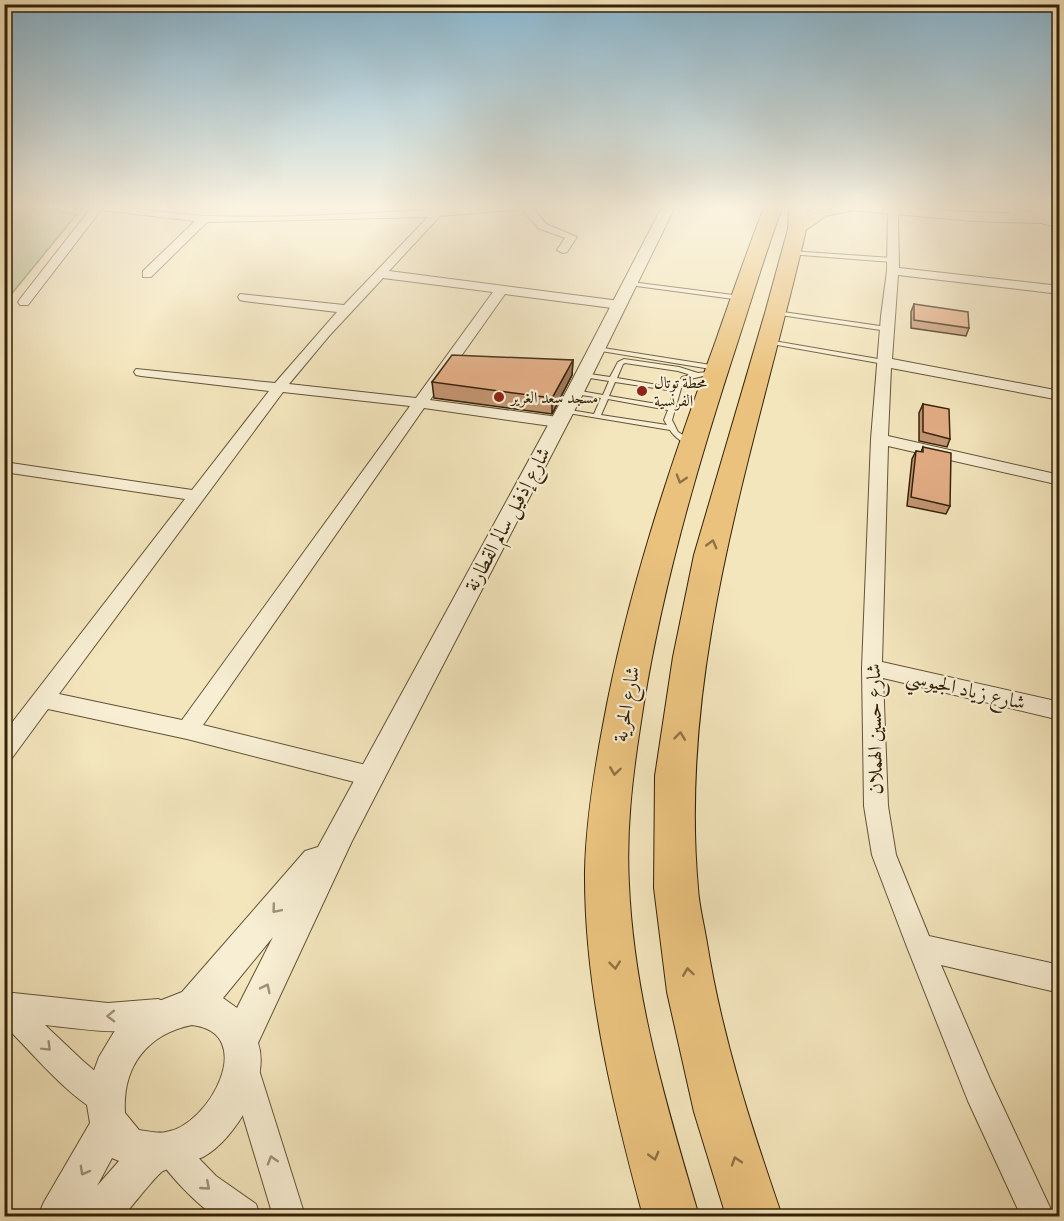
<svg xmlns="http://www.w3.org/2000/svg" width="1064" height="1221" viewBox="0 0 1064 1221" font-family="'IM FELL French Canon',Amiri,serif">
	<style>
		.green { fill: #b8c593; stroke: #76744e; stroke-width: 1.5 }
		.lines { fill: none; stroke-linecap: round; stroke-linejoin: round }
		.service-casing { stroke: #645336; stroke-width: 2 }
		.minor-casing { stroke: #645336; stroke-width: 2 }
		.tertiary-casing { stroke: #645336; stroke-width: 2 }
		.trunk-casing { stroke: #342209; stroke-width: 2 }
		.service { fill: #f7eed3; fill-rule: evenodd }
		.minor { fill: #f7eed3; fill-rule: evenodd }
		.tertiary { fill: #f7eed3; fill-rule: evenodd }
		.trunk { fill: #eac27e; fill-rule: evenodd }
		.wall { fill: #c39572; stroke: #342209; stroke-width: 1.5 }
		.shaded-wall { fill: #9f795d; stroke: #342209; stroke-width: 1.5 }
		.building { fill: #e3ad85; stroke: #342209; stroke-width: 1.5 }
		.oneway { stroke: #8f7244 }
		.oneway2 { stroke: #9f9278 }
		.poi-dot { fill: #8f2418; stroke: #f7eed3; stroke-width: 2 }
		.labels { text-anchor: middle; stroke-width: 4.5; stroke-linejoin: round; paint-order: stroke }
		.far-poi-label { font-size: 16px; fill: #342209; stroke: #f7eed3; text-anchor: start }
		.street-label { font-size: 20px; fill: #342209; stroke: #f7eed3 }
	</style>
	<rect width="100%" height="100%" fill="#f3e5bc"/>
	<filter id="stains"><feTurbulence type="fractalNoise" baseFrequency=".00333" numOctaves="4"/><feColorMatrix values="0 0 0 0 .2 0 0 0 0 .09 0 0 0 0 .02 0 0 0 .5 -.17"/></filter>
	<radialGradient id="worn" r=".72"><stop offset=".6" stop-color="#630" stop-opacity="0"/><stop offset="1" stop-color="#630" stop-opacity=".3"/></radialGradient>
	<path class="green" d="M 5,205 L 36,205 L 76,215 L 5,302 Z"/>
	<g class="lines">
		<defs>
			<path id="service" d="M 791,251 L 892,258 L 895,260 L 892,262 L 789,254 L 789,252 Z
				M 631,282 L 741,296 L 744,298 L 741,300 L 629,285 L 629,283 Z
				M 776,311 L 887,327 L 890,329 L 887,331 L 774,314 L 774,312 Z
				M 768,340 L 884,360 L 887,362 L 884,364 L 766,343 L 765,342 Z
				M 597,347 L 717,366 L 720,368 L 717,370 L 595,350 L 594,349 Z
				M 624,359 L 679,367 L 698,373 L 716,371 L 716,373 L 686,380 L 682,385 L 672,420 L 678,432 L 693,441 L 693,445 C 685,445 674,437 670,430 L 562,412 L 562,410 L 564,409 L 594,414 L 601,398 L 575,394 L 572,392 L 575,390 L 603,395 L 609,381 L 583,377 L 580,375 L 583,373 L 610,377 L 618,362 ZM 625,363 L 678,371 L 691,375 L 682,377 L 675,388 L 617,378 L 623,364 ZM 615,382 L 674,391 L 669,406 L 609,396 ZM 608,399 L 668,410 L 664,420 L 667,425 L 601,415 Z"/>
			<path id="minor" d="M 84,205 C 125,205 166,214 207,216 C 282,219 357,213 432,210 L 433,205 L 443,205 L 443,209 L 495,205 L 540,205 L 533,208 L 546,224 L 577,237 L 567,252 L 563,253 L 557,250 L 565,238 L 538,228 L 522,209 L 440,216 L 389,271 L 620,301 L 626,305 L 620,309 L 505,294 L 430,400 L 558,417 L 563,419 L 566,422 L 563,425 L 558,427 L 424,408 L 203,725 L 370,766 L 378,769 L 382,776 L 378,783 L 370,786 L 187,739 L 48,709 L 12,758 L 4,760 L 4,733 L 185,499 L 4,472 L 4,462 L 192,490 L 269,391 L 141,376 L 136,375 L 134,372 L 136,369 L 275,383 L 337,312 L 244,301 L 240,300 L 238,297 L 240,294 L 344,305 L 428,217 L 207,222 L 151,277 L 143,277 L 143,271 L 195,221 L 101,210 L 28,305 L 20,305 L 18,302 L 20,299 L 91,208 ZM 383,278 L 493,292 L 416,398 L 289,384 L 329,336 ZM 283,392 L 410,406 L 182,720 L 59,694 Z
				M 893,208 L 898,211 L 899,268 L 1060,286 L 1060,294 L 898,275 L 892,359 L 1060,391 L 1060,400 L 891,368 L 888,436 L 1060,475 L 1060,485 L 888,446 L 882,662 L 1060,702 L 1060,720 L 883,678 L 888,806 L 896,855 L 929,936 L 1060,965 L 1060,993 L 941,965 L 990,1079 L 1054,1216 L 1021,1216 L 968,1101 L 907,947 L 872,855 L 864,806 L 862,668 L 871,439 L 881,316 L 887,271 L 888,211 Z
				M 1033,215 L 1060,222 L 1060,228 L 1029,220 L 1028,218 Z
				M 4,992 L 108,1003 L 158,999 L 168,1003 L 172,1013 L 168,1023 C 131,1038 84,1029 45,1025 L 83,1061 L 116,1089 L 120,1100 L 116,1111 L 105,1115 C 71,1101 31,1051 4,1025 Z
				M 245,1058 L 256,1062 L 260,1073 L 305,1216 L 273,1216 L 230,1073 L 234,1062 Z
				M 171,1136 L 182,1141 L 216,1176 L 256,1204 L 260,1216 C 250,1216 226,1220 217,1216 C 201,1210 162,1168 155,1152 L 160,1141 Z"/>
			<path id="tertiary" d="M 663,205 L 676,205 L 584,392 L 352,841 L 258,1043 C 271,1079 235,1140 203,1157 C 190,1163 175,1165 163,1171 C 156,1175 131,1208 123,1216 L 38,1216 L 44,1202 L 90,1123 L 86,1099 L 89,1084 L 99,1057 L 114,1032 L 139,1009 L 182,992 L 305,851 L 318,847 L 566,392 ZM 273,937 L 237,1008 L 223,998 ZM 192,1025 C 259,1033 209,1126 166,1132 C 158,1134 147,1131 139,1130 L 125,1113 C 122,1067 147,1034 192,1025 ZM 112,1158 L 119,1161 L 97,1186 Z
				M 833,205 C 892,205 951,213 1010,213 L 1010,208 C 1024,201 1044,204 1055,215 L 1049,220 L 1036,223 L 973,221 L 839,209 ZM 1026,210 L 1038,214 L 1024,211 Z"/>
			<path id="trunk" d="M 765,205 L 783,205 C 766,251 752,298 737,344 C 696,470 659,597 640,728 C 632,780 626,832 629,885 C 634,998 667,1108 699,1216 L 643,1216 C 613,1105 584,987 585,871 C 586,822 594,773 603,725 C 627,594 669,468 715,343 C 731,297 747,251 765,205 Z
				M 789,205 L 807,205 L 807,212 L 826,205 L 857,206 L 854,210 L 826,216 L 806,230 C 756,446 678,663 698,888 C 699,906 704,924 707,943 C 722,1037 751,1126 782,1216 L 726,1216 L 694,1112 L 667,992 L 654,888 L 655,776 L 673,657 L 694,555 L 765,313 L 788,229 Z"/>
		</defs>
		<use href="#service" class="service-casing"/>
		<use href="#minor" class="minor-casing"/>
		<use href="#tertiary" class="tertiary-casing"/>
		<use href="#trunk" class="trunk-casing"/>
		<use href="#service" class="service"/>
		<use href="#minor" class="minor"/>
		<use href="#tertiary" class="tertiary"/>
		<use href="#trunk" class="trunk"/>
	</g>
	<path class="wall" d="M 914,304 L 969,328 L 966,336 L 911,328 L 911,312 Z
		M 573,360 L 572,375 L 552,414 L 434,398 L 432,382 Z
		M 923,404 L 950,439 L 947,447 L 919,441 L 919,413 Z
		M 923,447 L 950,506 L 946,514 L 907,506 L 912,459 L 916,451 L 921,452 Z"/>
	<path class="shaded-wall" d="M 573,360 L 572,375 L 552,414 L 552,398 Z"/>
	<path class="building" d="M 914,304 L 968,312 L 969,328 L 914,320 Z
		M 452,355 L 573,360 L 552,398 L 432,382 Z
		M 923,404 L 949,409 L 950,439 L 923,432 Z
		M 923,447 L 951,453 L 950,506 L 911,497 L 916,451 L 923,452 Z"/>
	<defs><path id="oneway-chevron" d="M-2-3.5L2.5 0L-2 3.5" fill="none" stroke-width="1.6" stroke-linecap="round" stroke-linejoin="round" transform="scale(1.5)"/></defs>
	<g class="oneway">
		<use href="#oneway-chevron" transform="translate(681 479) rotate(107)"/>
		<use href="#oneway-chevron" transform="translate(712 544) rotate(-75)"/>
		<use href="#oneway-chevron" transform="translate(680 736) rotate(-83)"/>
		<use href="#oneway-chevron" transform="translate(615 771) rotate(98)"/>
		<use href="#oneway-chevron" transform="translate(615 965) rotate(84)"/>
		<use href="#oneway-chevron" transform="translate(688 972) rotate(-98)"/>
		<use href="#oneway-chevron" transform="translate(654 1156) rotate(75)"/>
		<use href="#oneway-chevron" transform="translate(736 1161) rotate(-108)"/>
	</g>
	<g class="oneway2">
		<use href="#oneway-chevron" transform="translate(276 909) rotate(130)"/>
		<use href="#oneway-chevron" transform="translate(266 988) rotate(-64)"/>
		<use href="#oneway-chevron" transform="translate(111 1016) rotate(179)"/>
		<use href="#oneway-chevron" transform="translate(47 1047) rotate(45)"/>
		<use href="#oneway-chevron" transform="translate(272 1160) rotate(-107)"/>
		<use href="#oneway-chevron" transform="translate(84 1171) rotate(119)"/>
		<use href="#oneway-chevron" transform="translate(206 1186) rotate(41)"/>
	</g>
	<linearGradient id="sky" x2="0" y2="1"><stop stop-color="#89b8d2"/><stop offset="0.55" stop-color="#faf3e1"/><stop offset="1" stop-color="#faf3e1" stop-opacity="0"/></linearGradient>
	<rect width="1064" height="376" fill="url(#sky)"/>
	<g class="poi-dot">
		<circle cx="642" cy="391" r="6"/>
		<circle cx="499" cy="397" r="6"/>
	</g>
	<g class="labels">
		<g class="far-poi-label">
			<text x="654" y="388">محطة توتال<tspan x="654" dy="18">الفرنسية</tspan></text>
			<text x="511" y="403">مسجد سعد الغرير</text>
		</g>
		<g class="street-label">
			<text transform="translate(507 519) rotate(-62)" y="7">شارع إذفيل سالم القطارنة</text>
			<text transform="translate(966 689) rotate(13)" y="7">شارع زياد الجيوسي</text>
			<text transform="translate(626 704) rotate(-80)" y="7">شارع الحرية</text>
			<text transform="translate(874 729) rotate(-91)" y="7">شارع حسين الهملان</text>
		</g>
	</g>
	<rect width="1064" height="1221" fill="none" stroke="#f3e5bc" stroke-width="24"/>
	<rect x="6" y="6" width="1052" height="1209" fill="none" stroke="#342209" stroke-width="3"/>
	<rect x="12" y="12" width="1040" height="1197" fill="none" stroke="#342209" stroke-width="1.5"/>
	<rect width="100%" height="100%" filter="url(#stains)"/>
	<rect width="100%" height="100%" fill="url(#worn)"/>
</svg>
